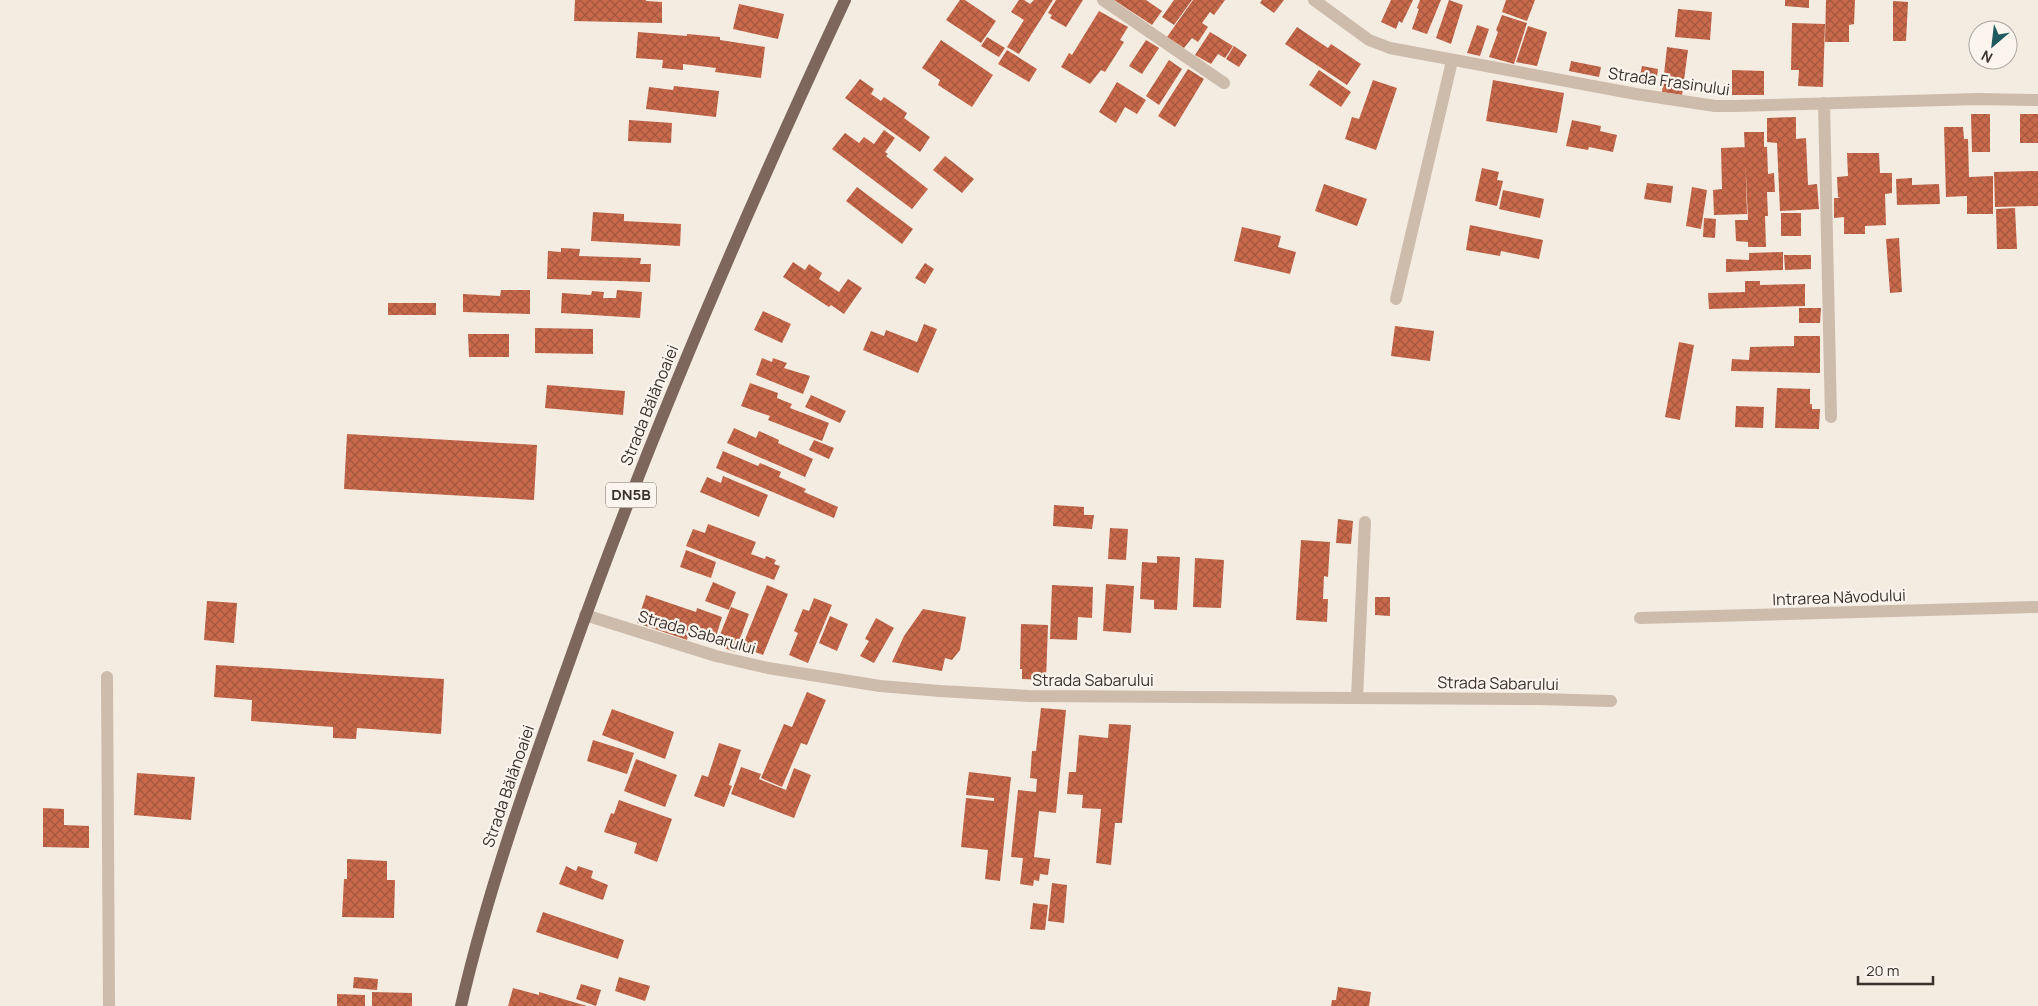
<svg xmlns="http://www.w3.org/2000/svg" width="2038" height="1006" viewBox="0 0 2038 1006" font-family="Manrope,sans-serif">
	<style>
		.building { fill: url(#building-cross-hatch) }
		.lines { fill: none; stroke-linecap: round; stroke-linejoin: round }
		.minor { stroke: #cdbbac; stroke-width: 12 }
		.primary { stroke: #7d675c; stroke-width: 12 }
		.labels { text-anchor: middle; stroke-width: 4.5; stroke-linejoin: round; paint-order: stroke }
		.shield { fill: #fbf5ee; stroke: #756b66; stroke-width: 1 }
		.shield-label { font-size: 15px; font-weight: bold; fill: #3b302b }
		.street-label { font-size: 16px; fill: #3b302b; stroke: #fbf5ee }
	</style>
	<defs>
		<pattern id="building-cross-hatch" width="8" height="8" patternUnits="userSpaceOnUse" patternTransform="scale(1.25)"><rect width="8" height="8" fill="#c8694b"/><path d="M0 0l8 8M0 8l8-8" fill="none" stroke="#a4573f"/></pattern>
	</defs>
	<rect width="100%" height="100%" fill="#f4ebe1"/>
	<path class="building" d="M 575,0 L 646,0 L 646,1 L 662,2 L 662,23 L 574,21 Z
		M 960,0 L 965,0 L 996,21 L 981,43 L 946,20 Z
		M 1019,0 L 1024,0 L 1030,4 L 1034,0 L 1053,0 L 1019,54 L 1007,47 L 1024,20 L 1011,12 Z
		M 1056,0 L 1083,0 L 1066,27 L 1050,18 L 1052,15 L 1048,13 Z
		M 1114,0 L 1146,0 L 1162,11 L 1152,25 Z
		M 1174,0 L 1192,0 L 1174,25 L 1162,17 Z
		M 1193,0 L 1225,0 L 1214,15 L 1210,12 L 1202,23 L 1208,27 L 1198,42 L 1192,38 L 1184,48 L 1167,37 Z
		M 1262,0 L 1284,0 L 1274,13 L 1260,3 Z
		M 1391,0 L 1413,0 L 1402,23 L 1399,21 L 1396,29 L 1381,22 Z
		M 1420,0 L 1441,0 L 1427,34 L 1412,29 L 1419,9 L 1417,8 Z
		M 1449,0 L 1463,5 L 1451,44 L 1436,38 Z
		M 1506,0 L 1535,0 L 1527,21 L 1502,12 Z
		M 1785,0 L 1809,0 L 1809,8 L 1785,6 Z
		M 1826,0 L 1855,0 L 1854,24 L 1849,25 L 1849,42 L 1825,42 Z
		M 1893,1 L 1908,2 L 1906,41 L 1893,41 Z
		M 739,4 L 784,14 L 778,39 L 733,29 Z
		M 1678,9 L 1712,12 L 1710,40 L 1675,37 Z
		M 1099,11 L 1128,27 L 1120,40 L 1124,42 L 1105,72 L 1101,70 L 1090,84 L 1061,67 L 1069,53 L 1072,55 Z
		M 1502,15 L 1527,23 L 1514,64 L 1489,57 L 1498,32 L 1496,30 Z
		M 1792,23 L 1825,24 L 1823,87 L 1798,86 L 1799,70 L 1791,70 Z
		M 1477,25 L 1489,29 L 1480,56 L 1467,53 Z
		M 1528,26 L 1547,32 L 1537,66 L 1516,62 Z
		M 1297,27 L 1328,48 L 1331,44 L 1361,64 L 1347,85 L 1285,44 Z
		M 638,32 L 687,36 L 687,34 L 720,37 L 720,40 L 765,47 L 761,78 L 715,72 L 716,68 L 683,64 L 683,70 L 662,68 L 663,60 L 636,58 Z
		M 1210,32 L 1233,46 L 1225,58 L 1218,54 L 1211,64 L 1195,55 Z
		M 987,37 L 1005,48 L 999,57 L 981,46 Z
		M 941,40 L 993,75 L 972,107 L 938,85 L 940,80 L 922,68 Z
		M 1146,40 L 1159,48 L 1142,74 L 1129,66 Z
		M 1234,46 L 1247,55 L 1239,67 L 1226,59 Z
		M 1667,47 L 1688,50 L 1682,95 L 1662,92 Z
		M 1007,50 L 1037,69 L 1029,82 L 998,64 Z
		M 1169,60 L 1182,69 L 1159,105 L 1146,96 Z
		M 1571,61 L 1601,67 L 1599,77 L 1569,71 Z
		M 1642,66 L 1658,69 L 1656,83 L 1639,81 Z
		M 1188,69 L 1204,79 L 1175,127 L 1158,116 Z
		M 1319,70 L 1351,92 L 1341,107 L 1309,85 Z
		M 1732,70 L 1764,71 L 1764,95 L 1732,95 Z
		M 860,79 L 874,89 L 871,94 L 881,101 L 884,97 L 907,113 L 904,118 L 930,137 L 920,152 L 845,98 Z
		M 1373,80 L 1397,88 L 1376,150 L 1345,139 L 1352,117 L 1359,119 Z
		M 1493,80 L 1564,93 L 1557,133 L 1486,121 Z
		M 1117,82 L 1146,100 L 1137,114 L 1125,107 L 1116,123 L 1099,112 Z
		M 674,86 L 719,91 L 716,117 L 646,109 L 649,87 L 673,90 Z
		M 1971,114 L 1990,114 L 1990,152 L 1972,152 Z
		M 2020,114 L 2038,114 L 2038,143 L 2020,143 Z
		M 1796,117 L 1796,139 L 1806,138 L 1808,185 L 1817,184 L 1819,209 L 1780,211 L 1777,143 L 1767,142 L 1767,118 Z
		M 629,120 L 672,123 L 671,143 L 628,141 Z
		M 1572,120 L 1601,126 L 1600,131 L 1617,135 L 1613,152 L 1589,147 L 1588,150 L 1566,146 Z
		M 1944,127 L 1963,127 L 1964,139 L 1968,139 L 1969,177 L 1993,176 L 1993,214 L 1967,214 L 1967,196 L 1946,197 Z
		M 884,130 L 895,138 L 885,152 L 888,154 L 886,156 L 928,189 L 912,209 L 832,149 L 845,133 L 859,143 L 864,137 L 874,144 Z
		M 1744,132 L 1764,132 L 1764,147 L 1767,147 L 1768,174 L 1774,173 L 1775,192 L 1767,192 L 1768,216 L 1765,216 L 1766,247 L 1748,247 L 1748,242 L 1736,241 L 1735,220 L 1748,220 Z
		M 1745,147 L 1747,214 L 1714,215 L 1713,190 L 1722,189 L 1721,148 Z
		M 1847,153 L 1879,153 L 1880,173 L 1892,173 L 1892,193 L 1885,194 L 1886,225 L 1865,226 L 1865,234 L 1844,234 L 1844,217 L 1834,218 L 1834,198 L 1840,198 L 1838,197 L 1837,177 L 1848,176 Z
		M 945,156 L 974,179 L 962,193 L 933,170 Z
		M 1482,168 L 1499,172 L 1497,180 L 1503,181 L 1497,206 L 1475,201 Z
		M 2038,171 L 2038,206 L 1995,207 L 1994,172 Z
		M 1912,178 L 1912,185 L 1939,184 L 1940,204 L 1897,205 L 1896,179 Z
		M 1647,183 L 1673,186 L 1671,203 L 1644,199 Z
		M 1324,184 L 1367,199 L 1357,226 L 1315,211 Z
		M 857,187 L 913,229 L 902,244 L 846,201 Z
		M 1692,187 L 1707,190 L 1701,229 L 1686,226 Z
		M 1503,190 L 1544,199 L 1540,218 L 1499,209 Z
		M 2015,208 L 2017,249 L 1997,249 L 1996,209 Z
		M 593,212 L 624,214 L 624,221 L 681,224 L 680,246 L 591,241 Z
		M 1781,213 L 1801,213 L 1801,236 L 1781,236 Z
		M 1704,218 L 1716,219 L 1715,238 L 1703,237 Z
		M 1470,225 L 1543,240 L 1539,259 L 1501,251 L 1500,256 L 1466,250 Z
		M 1242,227 L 1281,236 L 1278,247 L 1296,252 L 1290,274 L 1234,261 Z
		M 1899,238 L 1902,292 L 1890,293 L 1886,239 Z
		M 561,248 L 580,249 L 579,256 L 641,258 L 640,264 L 651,264 L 650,282 L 547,279 L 548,251 L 561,252 Z
		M 1783,252 L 1783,270 L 1726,272 L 1726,259 L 1749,260 L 1749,253 Z
		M 1784,255 L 1811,255 L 1811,269 L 1785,270 Z
		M 793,262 L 805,270 L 809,264 L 822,273 L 819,279 L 839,292 L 848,279 L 862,288 L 844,314 L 831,305 L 829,307 L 783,277 Z
		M 925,263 L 934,269 L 925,284 L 915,278 Z
		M 1745,281 L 1760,281 L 1760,285 L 1805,284 L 1805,306 L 1709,309 L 1708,293 L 1745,292 Z
		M 501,290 L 530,290 L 530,314 L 463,312 L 463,294 L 500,296 Z
		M 617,290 L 642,292 L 640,318 L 561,313 L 562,293 L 591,295 L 592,291 L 604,292 L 603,298 L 616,298 Z
		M 388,303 L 436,303 L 436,315 L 388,315 Z
		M 1799,308 L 1821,308 L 1820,323 L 1799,323 Z
		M 763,311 L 791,324 L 782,343 L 754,330 Z
		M 924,324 L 937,329 L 918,373 L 863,350 L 871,331 L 884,336 L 886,330 L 917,342 Z
		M 1395,326 L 1434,331 L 1430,361 L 1391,356 Z
		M 535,328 L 593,329 L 593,354 L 535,353 Z
		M 468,334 L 509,334 L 509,357 L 469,357 Z
		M 1794,336 L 1820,336 L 1820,373 L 1731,371 L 1732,359 L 1749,360 L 1750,347 L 1794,346 Z
		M 1679,342 L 1694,345 L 1680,420 L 1665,417 Z
		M 762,358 L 772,362 L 773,358 L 787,363 L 784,368 L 810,376 L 803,394 L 756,375 Z
		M 750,383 L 778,393 L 777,398 L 792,404 L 790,408 L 829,423 L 822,441 L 768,420 L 770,416 L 741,406 Z
		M 547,385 L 625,391 L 623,415 L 545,408 Z
		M 1777,388 L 1810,389 L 1810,404 L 1812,404 L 1812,409 L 1820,409 L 1819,429 L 1775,428 Z
		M 811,395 L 846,411 L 840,423 L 805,407 Z
		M 1736,406 L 1764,407 L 1763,428 L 1735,427 Z
		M 734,428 L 756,438 L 759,431 L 779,440 L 778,443 L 813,459 L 805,477 L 727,443 Z
		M 347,434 L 537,445 L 534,500 L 344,489 Z
		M 814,440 L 834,448 L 829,459 L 809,450 Z
		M 723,451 L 758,466 L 760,463 L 781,472 L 779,477 L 806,489 L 804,492 L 838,507 L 834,518 L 716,468 Z
		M 723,476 L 768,495 L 759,517 L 700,492 L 707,477 L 721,483 Z
		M 1054,505 L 1084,507 L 1084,515 L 1094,515 L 1092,529 L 1053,526 Z
		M 1338,519 L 1353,521 L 1351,544 L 1336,543 Z
		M 708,524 L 756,542 L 751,554 L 765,559 L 766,556 L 776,560 L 774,564 L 780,566 L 774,580 L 686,546 L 693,529 L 705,533 Z
		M 1110,528 L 1128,529 L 1126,560 L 1108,559 Z
		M 1301,540 L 1330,542 L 1328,577 L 1324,576 L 1323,599 L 1328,599 L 1327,622 L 1296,620 Z
		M 686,550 L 716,562 L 711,578 L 680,567 Z
		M 1157,556 L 1180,557 L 1177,610 L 1154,609 L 1154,600 L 1140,599 L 1142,562 L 1157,563 Z
		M 1195,558 L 1224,560 L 1221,608 L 1193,607 Z
		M 713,582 L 736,592 L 729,610 L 705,601 Z
		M 1106,584 L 1134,586 L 1131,633 L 1103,631 Z
		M 767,585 L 788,594 L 763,655 L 742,647 Z
		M 1052,585 L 1093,587 L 1092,618 L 1078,617 L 1077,640 L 1050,639 Z
		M 646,595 L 696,612 L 697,608 L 722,617 L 715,640 L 689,631 L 687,640 L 637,623 Z
		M 1375,597 L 1390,597 L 1390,616 L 1375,615 Z
		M 814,598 L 832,605 L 808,663 L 789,655 L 798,633 L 794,631 L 803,609 L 809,611 Z
		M 207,601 L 237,603 L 234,643 L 204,640 Z
		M 731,607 L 749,614 L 735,652 L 716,645 Z
		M 923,609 L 966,617 L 960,650 L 952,660 L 945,658 L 942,671 L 892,662 L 904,636 Z
		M 830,616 L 848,624 L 837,651 L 819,643 Z
		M 876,618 L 894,628 L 874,663 L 860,656 L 869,641 L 865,639 Z
		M 1021,624 L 1048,625 L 1046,680 L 1022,679 L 1022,669 L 1020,669 Z
		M 216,665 L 444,679 L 441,734 L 357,728 L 356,739 L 333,738 L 333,727 L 251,721 L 252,700 L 214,697 Z
		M 807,692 L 826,700 L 807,745 L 801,743 L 782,787 L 761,778 L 784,724 L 792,727 Z
		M 1041,708 L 1066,710 L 1056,813 L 1039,811 L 1034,857 L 1050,859 L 1048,875 L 1040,874 L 1039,881 L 1034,880 L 1033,886 L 1020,884 L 1023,858 L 1011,857 L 1018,790 L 1036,792 L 1037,779 L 1030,778 L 1032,751 L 1036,751 Z
		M 612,709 L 674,732 L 665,759 L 602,735 Z
		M 1109,724 L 1131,725 L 1122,823 L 1115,823 L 1111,865 L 1096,863 L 1101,809 L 1082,808 L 1083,795 L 1067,794 L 1069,772 L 1076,772 L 1079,735 L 1108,738 Z
		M 593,740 L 634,753 L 627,774 L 587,761 Z
		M 719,743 L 741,750 L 729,785 L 732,786 L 724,807 L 694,796 L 702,775 L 708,777 Z
		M 636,759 L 677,775 L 665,807 L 624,791 Z
		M 741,767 L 761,774 L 759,779 L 786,790 L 794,768 L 811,775 L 794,818 L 731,794 Z
		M 969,772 L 1011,777 L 1000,881 L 985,879 L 988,850 L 961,847 L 966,798 L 994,801 L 994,798 L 966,795 Z
		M 137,773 L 195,777 L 191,820 L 134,815 Z
		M 619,800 L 672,819 L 657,862 L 634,853 L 637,843 L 604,832 L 611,813 L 614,814 Z
		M 43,808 L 64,809 L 64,825 L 89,826 L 89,848 L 43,847 Z
		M 347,859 L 387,861 L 387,880 L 395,880 L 394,918 L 342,917 L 344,879 L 347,879 Z
		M 566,866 L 576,871 L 578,866 L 593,871 L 591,878 L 608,885 L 603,900 L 559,884 Z
		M 1052,883 L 1067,885 L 1064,923 L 1048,921 Z
		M 1033,903 L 1048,905 L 1045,930 L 1030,929 Z
		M 543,912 L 624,940 L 618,959 L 536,932 Z
		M 354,977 L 378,979 L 377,990 L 353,988 Z
		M 619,977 L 650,986 L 645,1001 L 615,991 Z
		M 581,984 L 601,990 L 596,1006 L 576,999 Z
		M 1338,987 L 1371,992 L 1369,1006 L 1331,1006 L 1332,1000 L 1336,1000 Z
		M 513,988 L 539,995 L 539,992 L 587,1006 L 508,1006 Z
		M 372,992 L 412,993 L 412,1006 L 372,1006 Z
		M 337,994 L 365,995 L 365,1006 L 337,1006 Z"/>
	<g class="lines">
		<path class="minor" d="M 1103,0 L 1224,83
			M 1314,0 L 1369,40 L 1390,48 L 1636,94 L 1715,106 L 1735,106 L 1978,99 L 2038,100
			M 1824,103 L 1831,417
			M 1396,299 L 1452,61
			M 585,615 L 716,656 L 768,668 L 880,686 L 940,691 L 1029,696 L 1538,699 L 1611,701
			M 1640,618 L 2038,607
			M 107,677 L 109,1006
			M 1357,698 L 1365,522"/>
		<path class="primary" d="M 461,1006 C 488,889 528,777 568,665 C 648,438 743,218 845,0"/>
	</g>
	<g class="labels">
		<rect class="shield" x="606" y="482.5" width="50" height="25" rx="4"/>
		<g class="shield-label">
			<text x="631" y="500">DN5B</text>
		</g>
		<g class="street-label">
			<text transform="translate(1669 81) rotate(8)" y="6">Strada Frasinului</text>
			<text transform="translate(649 405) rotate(-68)" y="6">Strada Bălănoaiei</text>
			<text transform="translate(1839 597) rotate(-2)" y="6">Intrarea Năvodului</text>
			<text transform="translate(697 632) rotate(16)" y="6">Strada Sabarului</text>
			<text x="1093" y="686">Strada Sabarului</text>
			<text transform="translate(1498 683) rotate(1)" y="6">Strada Sabarului</text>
			<text transform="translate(508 786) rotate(-71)" y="6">Strada Bălănoaiei</text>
		</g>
	</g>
	<g transform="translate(1993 45) rotate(208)"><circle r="24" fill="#fbf5ee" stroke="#aea6a0"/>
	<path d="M0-4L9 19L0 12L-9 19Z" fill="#1f5a5e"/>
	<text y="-8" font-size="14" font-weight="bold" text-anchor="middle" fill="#3b302b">N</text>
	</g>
	<path d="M1858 976v8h75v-8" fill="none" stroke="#3b302b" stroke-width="2.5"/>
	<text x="1866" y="976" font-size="15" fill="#3b302b" stroke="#fbf5ee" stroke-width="4" paint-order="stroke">20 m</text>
</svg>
